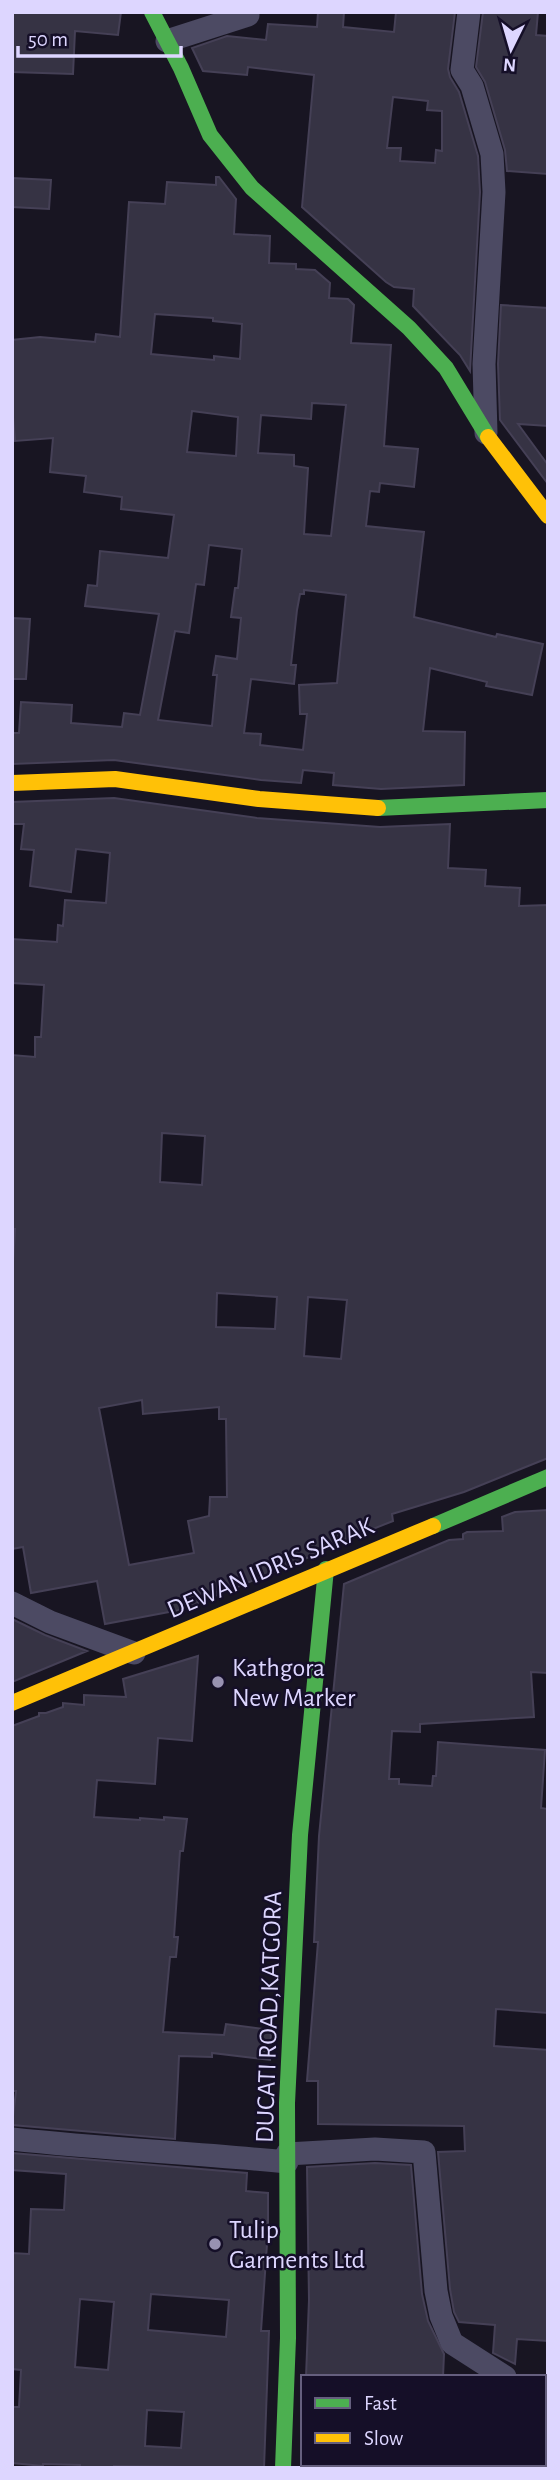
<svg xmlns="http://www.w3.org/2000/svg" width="560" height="2480" viewBox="0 0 560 2480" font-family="'Alegreya Sans',sans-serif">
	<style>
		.building { fill: #363344; stroke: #454056; stroke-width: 2; fill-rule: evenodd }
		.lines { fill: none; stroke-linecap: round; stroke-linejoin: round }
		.street { stroke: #4c4a63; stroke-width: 23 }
		.fast { stroke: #4caf50; stroke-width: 16 }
		.slow { stroke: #ffc107; stroke-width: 16 }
		.poi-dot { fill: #9892b2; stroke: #150f28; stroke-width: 2.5 }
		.labels { text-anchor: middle; stroke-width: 5; stroke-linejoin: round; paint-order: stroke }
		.street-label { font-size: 26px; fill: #ddd6ff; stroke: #150f28 }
		.poi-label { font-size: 26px; fill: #ddd6ff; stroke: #150f28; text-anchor: start }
	</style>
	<rect width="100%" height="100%" fill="#181522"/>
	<path class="building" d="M 12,12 L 121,12 L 118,35 L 75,31 L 73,74 L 12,72 Z
		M 318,12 L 344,12 L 343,27 L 394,32 L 396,12 L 455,12 L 448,69 L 450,77 L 459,92 L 478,156 L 480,192 L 470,371 L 460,355 L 413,306 L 414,289 L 394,287 L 386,282 L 302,207 L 314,75 L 248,67 L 247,75 L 203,71 L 192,48 L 227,36 L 266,40 L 268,24 L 317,27 ZM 393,97 L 428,101 L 427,110 L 442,111 L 442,151 L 436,150 L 435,163 L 400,161 L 401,148 L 387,148 Z
		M 483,12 L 538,12 L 536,35 L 548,36 L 548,174 L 507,171 L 505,150 L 485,82 L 476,67 Z
		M 216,177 L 219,177 L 236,199 L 234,234 L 270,236 L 269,263 L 296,264 L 296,269 L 315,270 L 330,283 L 329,298 L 348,299 L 354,305 L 351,343 L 391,345 L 384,446 L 418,449 L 414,487 L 380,483 L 379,492 L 370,491 L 366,526 L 424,532 L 414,617 L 496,637 L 497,634 L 543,644 L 532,695 L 486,686 L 487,682 L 430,668 L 423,731 L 465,732 L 464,785 L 381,789 L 333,785 L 334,773 L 303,770 L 301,783 L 261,780 L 114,760 L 12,764 L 12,733 L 19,733 L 21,702 L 72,705 L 71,723 L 122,727 L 124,713 L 140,715 L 159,614 L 85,606 L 88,585 L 97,586 L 100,551 L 168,558 L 174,515 L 121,509 L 122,497 L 84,492 L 86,476 L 50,472 L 53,438 L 15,441 L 12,405 L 12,340 L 40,337 L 95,342 L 96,334 L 120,337 L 129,202 L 165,204 L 167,182 L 216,185 ZM 155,314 L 213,318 L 213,321 L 242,324 L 240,359 L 214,356 L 214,360 L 151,354 ZM 312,403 L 346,405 L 331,536 L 304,534 L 308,468 L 294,466 L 294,455 L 258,453 L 261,415 L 311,419 ZM 192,411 L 238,417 L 236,456 L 187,452 ZM 209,545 L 242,549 L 238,588 L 235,588 L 231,617 L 241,618 L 237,659 L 216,656 L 213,675 L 217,675 L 212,726 L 158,720 L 175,631 L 189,633 L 196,584 L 204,585 ZM 304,590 L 346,595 L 337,683 L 299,685 L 300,714 L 307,714 L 303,750 L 260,745 L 261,734 L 244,733 L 251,679 L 294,684 L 296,665 L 291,665 L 297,610 L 300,594 L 304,594 Z
		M 12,178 L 51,180 L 49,209 L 12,207 Z
		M 501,305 L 548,308 L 548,426 L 518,424 L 548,465 L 548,484 L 500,420 L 498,364 Z
		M 12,618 L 30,619 L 26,679 L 12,679 Z
		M 114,798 L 257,818 L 380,827 L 450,824 L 448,868 L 486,870 L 485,886 L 520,888 L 519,906 L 548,905 L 548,1458 L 464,1492 L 392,1514 L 393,1521 L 315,1552 L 314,1555 L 235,1588 L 217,1592 L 218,1595 L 198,1600 L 198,1604 L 185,1609 L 105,1624 L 97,1581 L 31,1593 L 23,1547 L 12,1549 L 12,1279 L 15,1229 L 12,1229 L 12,1055 L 35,1057 L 35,1037 L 41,1037 L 44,985 L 12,983 L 12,939 L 57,942 L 58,925 L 63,926 L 65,900 L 106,903 L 110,853 L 76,849 L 71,892 L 30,886 L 34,850 L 21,849 L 24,824 L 12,824 L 12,802 ZM 162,1133 L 205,1136 L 202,1185 L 160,1182 ZM 217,1293 L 277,1297 L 275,1329 L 216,1327 ZM 308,1297 L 347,1300 L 341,1359 L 304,1356 ZM 142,1400 L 143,1414 L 219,1407 L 219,1419 L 226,1419 L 227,1497 L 210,1497 L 209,1516 L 188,1521 L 194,1553 L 129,1565 L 99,1408 Z
		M 548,1510 L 548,1673 L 531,1672 L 534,1717 L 420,1724 L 420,1732 L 392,1731 L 389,1779 L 399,1779 L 399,1784 L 432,1786 L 433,1776 L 436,1776 L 438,1742 L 545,1750 L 541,1808 L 548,1809 L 548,2013 L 496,2009 L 494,2046 L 548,2050 L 548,2341 L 517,2339 L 515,2364 L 493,2353 L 495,2325 L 459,2322 L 454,2312 L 450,2289 L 438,2152 L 465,2151 L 464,2126 L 318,2124 L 318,2081 L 307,2081 L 318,1942 L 314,1942 L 319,1836 L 344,1584 L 449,1540 L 463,1539 L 463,1534 L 467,1532 L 503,1531 L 502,1517 L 515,1512 Z
		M 12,1619 L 45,1635 L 87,1651 L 12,1682 Z
		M 198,1656 L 192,1741 L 158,1738 L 155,1784 L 97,1780 L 94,1817 L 140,1820 L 140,1818 L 164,1820 L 164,1817 L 187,1819 L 183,1851 L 180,1851 L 174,1937 L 178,1937 L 176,1957 L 170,1957 L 163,2032 L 224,2035 L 226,2024 L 271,2030 L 270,2060 L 212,2053 L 212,2057 L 179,2056 L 175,2139 L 12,2125 L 16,2091 L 12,2091 L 12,1726 L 39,1716 L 39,1713 L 46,1713 L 63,1707 L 63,1703 L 84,1705 L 84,1695 L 126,1697 L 123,1679 Z
		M 12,2153 L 247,2173 L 246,2191 L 268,2193 L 268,2230 L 261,2331 L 269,2331 L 264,2468 L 114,2466 L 114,2468 L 80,2468 L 80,2465 L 43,2464 L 43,2466 L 12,2463 L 12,2407 L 19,2407 L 21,2370 L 12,2369 L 12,2253 L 29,2254 L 31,2209 L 64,2210 L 66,2174 L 12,2170 ZM 151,2294 L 229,2300 L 226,2337 L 148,2330 ZM 80,2299 L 114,2302 L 108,2370 L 75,2367 ZM 147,2410 L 184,2412 L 181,2448 L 145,2446 Z
		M 375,2163 L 411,2165 L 422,2294 L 428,2321 L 444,2354 L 443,2377 L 306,2377 L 309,2300 L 307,2167 Z"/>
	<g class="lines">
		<path class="street" d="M 469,12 L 462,70 L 472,86 L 492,154 L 494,192 L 484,364 L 486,433
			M 167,41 L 248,15
			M 12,1603 L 50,1622 L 134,1653
			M 12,2139 C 104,2149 195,2153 287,2162
			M 287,2154 L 375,2149 L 424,2152 L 436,2291 L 441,2316 L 452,2343 L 505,2377
			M 544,2400 L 548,2400"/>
		<path class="fast" d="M 152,12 L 181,68 L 210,135 L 252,188 L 409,328 L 446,368 L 488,437
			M 378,808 L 548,800
			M 433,1526 L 548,1477
			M 283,2468 L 288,2338 L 287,2103 L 300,1835 L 326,1569"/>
		<path class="slow" d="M 488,437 L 548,516
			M 12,783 L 115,779 L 259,799 L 378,808
			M 12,1703 L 433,1526"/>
	</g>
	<g class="poi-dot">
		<circle cx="218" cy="1682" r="7"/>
		<circle cx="215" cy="2244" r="7"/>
	</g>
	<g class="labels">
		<g class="street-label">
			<text transform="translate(270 1567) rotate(-23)" y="9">DEWAN IDRIS SARAK</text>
			<text transform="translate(268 2017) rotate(-88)" y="9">DUCATI ROAD,KATGORA</text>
		</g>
		<g class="poi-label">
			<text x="232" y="1676">Kathgora<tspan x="232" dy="30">New Marker</tspan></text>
			<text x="229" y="2238">Tulip<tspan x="229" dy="30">Garments Ltd</tspan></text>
		</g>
	</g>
	<rect width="560" height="2480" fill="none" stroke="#ddd6ff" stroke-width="28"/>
	<rect x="301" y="2375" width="245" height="91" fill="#150f28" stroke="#655f7e" stroke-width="2"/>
	<rect x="315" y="2398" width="35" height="10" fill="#4caf50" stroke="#655f7e" stroke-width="2"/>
	<text x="364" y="2410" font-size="21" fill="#ddd6ff">Fast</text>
	<rect x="315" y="2433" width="35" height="10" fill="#ffc107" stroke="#655f7e" stroke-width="2"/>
	<text x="364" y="2445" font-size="21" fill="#ddd6ff">Slow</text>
	<g transform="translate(511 49) rotate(185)" stroke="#150f28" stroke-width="5" paint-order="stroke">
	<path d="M0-5L12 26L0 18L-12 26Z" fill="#ddd6ff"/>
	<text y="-10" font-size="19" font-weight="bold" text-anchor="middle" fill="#ddd6ff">N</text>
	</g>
	<path d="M18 46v10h163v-10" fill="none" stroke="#ddd6ff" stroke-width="3.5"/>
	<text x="28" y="46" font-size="21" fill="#ddd6ff" stroke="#150f28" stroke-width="5" paint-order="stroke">50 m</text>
</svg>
